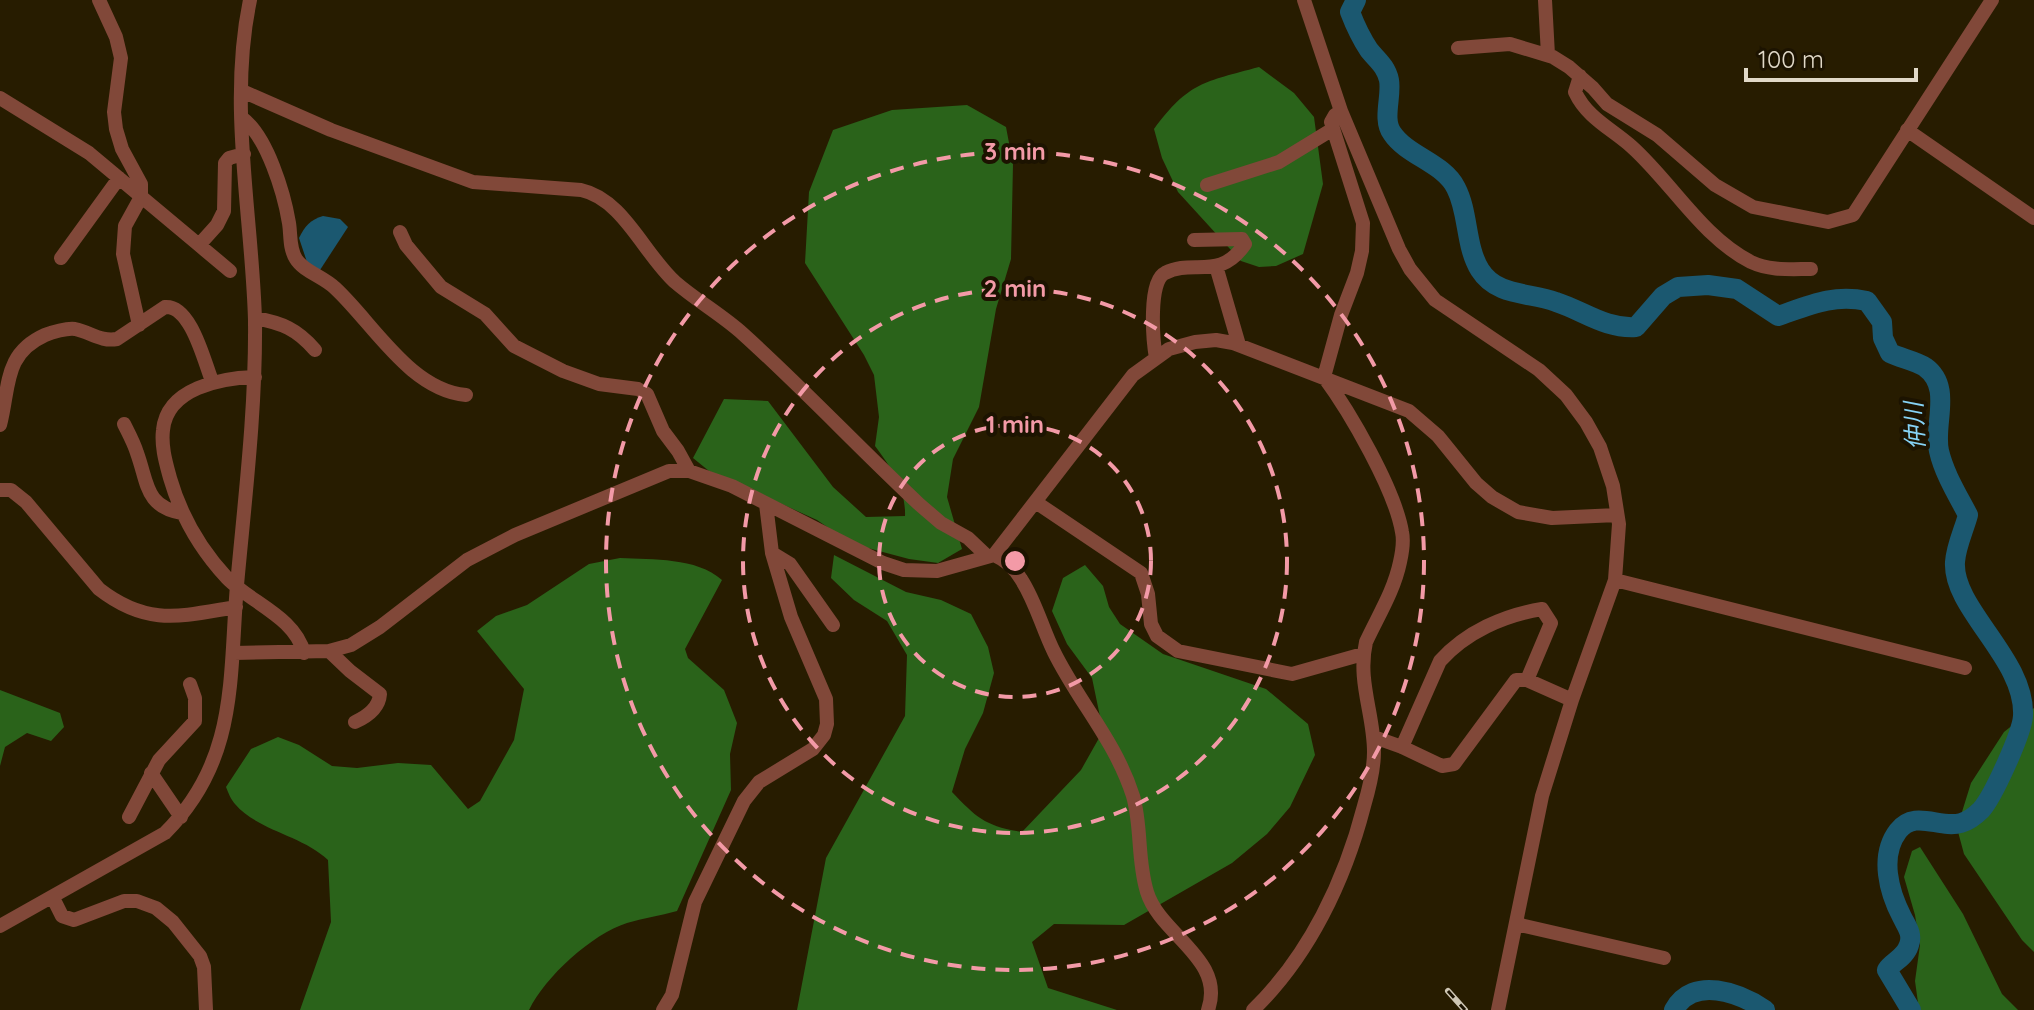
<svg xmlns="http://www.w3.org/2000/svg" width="2034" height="1010" viewBox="0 0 2034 1010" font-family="Quicksand,'Noto Sans JP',sans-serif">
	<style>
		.forest { fill: #2a631a }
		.water { fill: #1b5870 }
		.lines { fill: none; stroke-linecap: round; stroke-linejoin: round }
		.river { stroke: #1b5870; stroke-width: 20 }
		.minor { stroke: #814839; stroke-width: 14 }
		.rail-casing { stroke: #cec6b4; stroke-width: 6 }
		.rail { stroke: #1c1300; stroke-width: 3; stroke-dasharray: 9; stroke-linecap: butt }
		.ring { fill: none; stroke: #f39aa7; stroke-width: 4; stroke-dasharray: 14 10 }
		.labels { text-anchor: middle; stroke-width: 8; stroke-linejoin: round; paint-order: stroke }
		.water-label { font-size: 24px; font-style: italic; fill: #86d3f6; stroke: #1c1300 }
		.centre { fill: #f39aa7; stroke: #1c1300; stroke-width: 4 }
		.ring-label { font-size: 24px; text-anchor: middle; font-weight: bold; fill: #f39aa7; stroke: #1c1300; stroke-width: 8; stroke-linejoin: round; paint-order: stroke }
	</style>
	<rect width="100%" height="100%" fill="#271c00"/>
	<path class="forest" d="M 1259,67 L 1294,93 L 1314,117 L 1323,184 L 1303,254 L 1276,266 L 1259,267 L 1241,261 L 1178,192 L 1162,158 L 1154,129 C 1189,82 1204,82 1259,67 Z
		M 967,105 L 1006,127 L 1013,164 L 1011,259 L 996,309 L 979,407 L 953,459 L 947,497 L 962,549 L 938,563 L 909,559 L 864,547 L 842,537 L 817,520 L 709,471 L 693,458 L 724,399 L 768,401 L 833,487 L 866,517 L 905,516 C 906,488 891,468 875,446 L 879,417 L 874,375 L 864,355 L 805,263 L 809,192 L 833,130 L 892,110 Z
		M 834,555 L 906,592 L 941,600 L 971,614 L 988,647 L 994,673 L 983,713 L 965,749 L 952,792 C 977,818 985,826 1022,832 L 1081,770 L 1103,731 L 1092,678 L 1067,644 L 1052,611 L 1063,578 L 1085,565 L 1103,586 L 1109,607 L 1120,624 L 1163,654 L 1266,689 L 1308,724 L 1315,755 L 1290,807 L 1267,834 L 1232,863 L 1124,925 L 1054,924 L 1032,942 L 1048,988 L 1117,1010 L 797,1010 L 826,858 L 905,716 L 907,655 L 887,621 L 854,600 L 831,578 Z
		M 620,558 C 653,560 696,557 722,580 L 685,649 L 688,658 L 724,690 L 737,723 L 730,754 L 731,790 L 677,911 C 660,916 643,918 627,923 C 592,934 545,977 529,1010 L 300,1010 L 331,922 L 328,860 C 302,835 258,831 235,804 C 231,800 228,792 226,787 L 251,749 L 278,737 L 299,745 L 332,766 L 357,768 L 398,763 L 431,765 L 468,809 L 480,801 L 514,740 L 524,689 L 477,631 L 496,616 L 527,605 L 589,564 Z
		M 0,690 L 60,713 L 64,727 L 51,741 L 27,733 L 5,747 L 0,766 Z
		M 2034,708 L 2034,952 L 2022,940 L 1964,854 L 1957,828 L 1971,783 L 2004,732 Z
		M 1920,847 L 1963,914 L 2002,994 L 2018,1010 L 1919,1010 L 1915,981 L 1920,945 L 1915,915 L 1904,877 L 1912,851 Z"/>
	<path class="water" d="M 323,216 L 340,219 L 348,227 L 320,270 L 307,262 L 299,238 C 305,226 310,220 323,216 Z"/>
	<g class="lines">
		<path class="river" d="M 1356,0 L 1350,12 C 1355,25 1361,38 1369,50 C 1377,60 1386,66 1389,80 C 1392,96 1382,119 1392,133 C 1407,156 1444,163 1456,188 C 1469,213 1465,246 1480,270 C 1497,297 1530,292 1556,302 C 1584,311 1605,329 1636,327 L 1663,296 L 1678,287 L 1708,285 L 1737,289 L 1778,316 C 1810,305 1833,294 1867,301 L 1882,322 L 1883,338 L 1890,353 C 1900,358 1916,361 1925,367 C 1953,387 1933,424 1939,451 C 1944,473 1957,494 1968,515 C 1964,530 1956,546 1955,562 C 1952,609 2026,659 2023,716 C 2022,733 1993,797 1981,810 C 1976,815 1968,821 1961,823 C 1939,829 1915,809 1898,831 C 1879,856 1889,892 1902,917 C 1907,927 1913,934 1909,945 C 1905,958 1892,962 1887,970 L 1911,1010
			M 1674,1010 C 1693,975 1740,993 1765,1010"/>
		<path class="minor" d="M 99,0 L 116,37 L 121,58 L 114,112 L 116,129 L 122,149 L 141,184 L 141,197 L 125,226 L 123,254 L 139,325
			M 1304,0 L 1341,111 L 1399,249 L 1410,269 L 1435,300 L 1539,370 L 1566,395 L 1586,422 L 1600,447 L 1613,486 L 1619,524 L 1615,580 L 1572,700 L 1542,796 L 1498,1010
			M 1545,0 L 1548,55
			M 1458,48 L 1510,44 L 1553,57 L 1569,67 L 1593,88 L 1607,104 L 1657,135 L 1715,185 L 1753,207 L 1828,222 L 1853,215 L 1992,0
			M 1580,76 L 1575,92 C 1587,118 1612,129 1632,147 C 1672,183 1702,237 1751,262 C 1770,271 1790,269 1811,269
			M 242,91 L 331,130 L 473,182 L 581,190 C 623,199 644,254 675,282 C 697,301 722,315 743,334 C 804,389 860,449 920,505 L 941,523 L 968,538 L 987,556
			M 0,98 L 89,153 L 199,245 L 217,225 L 224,211 L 225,163 L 229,158 L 244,154
			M 242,118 C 267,136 284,193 289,223 C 291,235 289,248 296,259 C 303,271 324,277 335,288 C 373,323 410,390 466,395
			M 1907,130 L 2034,218
			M 1207,185 L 1279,162 L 1333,129
			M 400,232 L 406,245 L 441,287 L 485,314 L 514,346 L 563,371 L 599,384 L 638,389 L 647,394 L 663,431 L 678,451 L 689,471
			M 199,245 L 230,271
			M 61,258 L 119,178
			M 1216,266 L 1239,345
			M 255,318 C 282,323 297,329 315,350
			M 1156,358 C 1153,341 1148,281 1165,273 C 1193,258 1219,282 1245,244 L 1242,239 L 1194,240
			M 255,377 C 221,378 167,388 163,430 C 161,447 166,463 170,478 C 181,516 200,549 227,578 C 251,603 295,617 304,653
			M 124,424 C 129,434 134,443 137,453 C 148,483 145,507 182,513
			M 0,425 C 10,387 3,354 45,335 C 52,332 67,328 75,329 C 90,332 101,342 117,339 L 165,307 C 191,305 204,361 212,381
			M 0,490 L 11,490 L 26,502 L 99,589 C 148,627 181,616 236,607
			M 1037,503 L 1141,573 L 1148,594 L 1151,624 L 1157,636 L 1178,651 L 1292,674 L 1363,654
			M 772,553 L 790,564 L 833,625
			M 994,555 C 1005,560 1015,569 1021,579 C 1036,602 1042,628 1054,652 C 1078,701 1116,742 1133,796 C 1142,827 1137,860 1147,892 C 1160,935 1226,959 1208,1010
			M 1615,580 L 1965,668
			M 329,651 L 350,671 L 380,694 C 379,708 366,717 355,722
			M 234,653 L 329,651 L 351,645 L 380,627 L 467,560 L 515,535 L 669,471 L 689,471 L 732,486 L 883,563 L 904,570 L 937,571 L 994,555 L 1133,375 L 1169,349 L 1195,342 L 1216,340 L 1233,343 L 1409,411 L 1438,436 L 1476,483 L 1492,497 L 1518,512 L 1552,518 L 1617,515
			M 1374,737 L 1402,747 L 1442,766 L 1454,764 L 1516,680 L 1527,680 L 1572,700
			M 1402,747 L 1440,661 C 1466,632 1504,615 1542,609 L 1551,623 L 1527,680
			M 151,773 L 181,817
			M 129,817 L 159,760 L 195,721 L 195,698 L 190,684
			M 53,898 L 62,916 L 74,920 L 124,901 L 137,901 L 156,908 L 173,922 L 200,956 L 204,967 L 206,1010
			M 1516,924 L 1664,958
			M 0,926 L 165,833 C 238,760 229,680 237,585 C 245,497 256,409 255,320 C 252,214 228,105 250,0
			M 663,1010 L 672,995 L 695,902 L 744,801 L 759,782 L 813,749 L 824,735 L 827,724 L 826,699 L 791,617 L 772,553 L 766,504
			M 1253,1010 C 1309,956 1345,880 1364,806 C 1369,789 1374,770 1374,752 C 1374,714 1357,681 1366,642 C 1378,616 1394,591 1400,562 C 1402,553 1404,541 1402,532 C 1395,490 1350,412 1324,377 L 1341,315 L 1357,273 L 1362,251 L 1363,223 L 1331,122 L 1335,115 L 1341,111"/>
		<defs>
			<path id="rail" d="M 1448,991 L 1465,1010"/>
		</defs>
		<use href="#rail" class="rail-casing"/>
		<use href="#rail" class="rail"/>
	</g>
	<g class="ring">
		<circle cx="1015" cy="561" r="136"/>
		<circle cx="1015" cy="561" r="272"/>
		<circle cx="1015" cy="561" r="409"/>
	</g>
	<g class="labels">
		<g class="water-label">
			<text transform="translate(1915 426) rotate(-93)" y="8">仲川</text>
		</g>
	</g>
	<circle cx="1015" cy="561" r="12" class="centre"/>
	<g class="ring-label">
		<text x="1015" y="160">3 min</text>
		<text x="1015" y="297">2 min</text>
		<text x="1015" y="433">1 min</text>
	</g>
	<path d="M1746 68v12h170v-12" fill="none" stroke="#e1d9c8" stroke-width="4"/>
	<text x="1758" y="68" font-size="24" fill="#e1d9c8" stroke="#1c1300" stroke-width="6" paint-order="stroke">100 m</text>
</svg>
